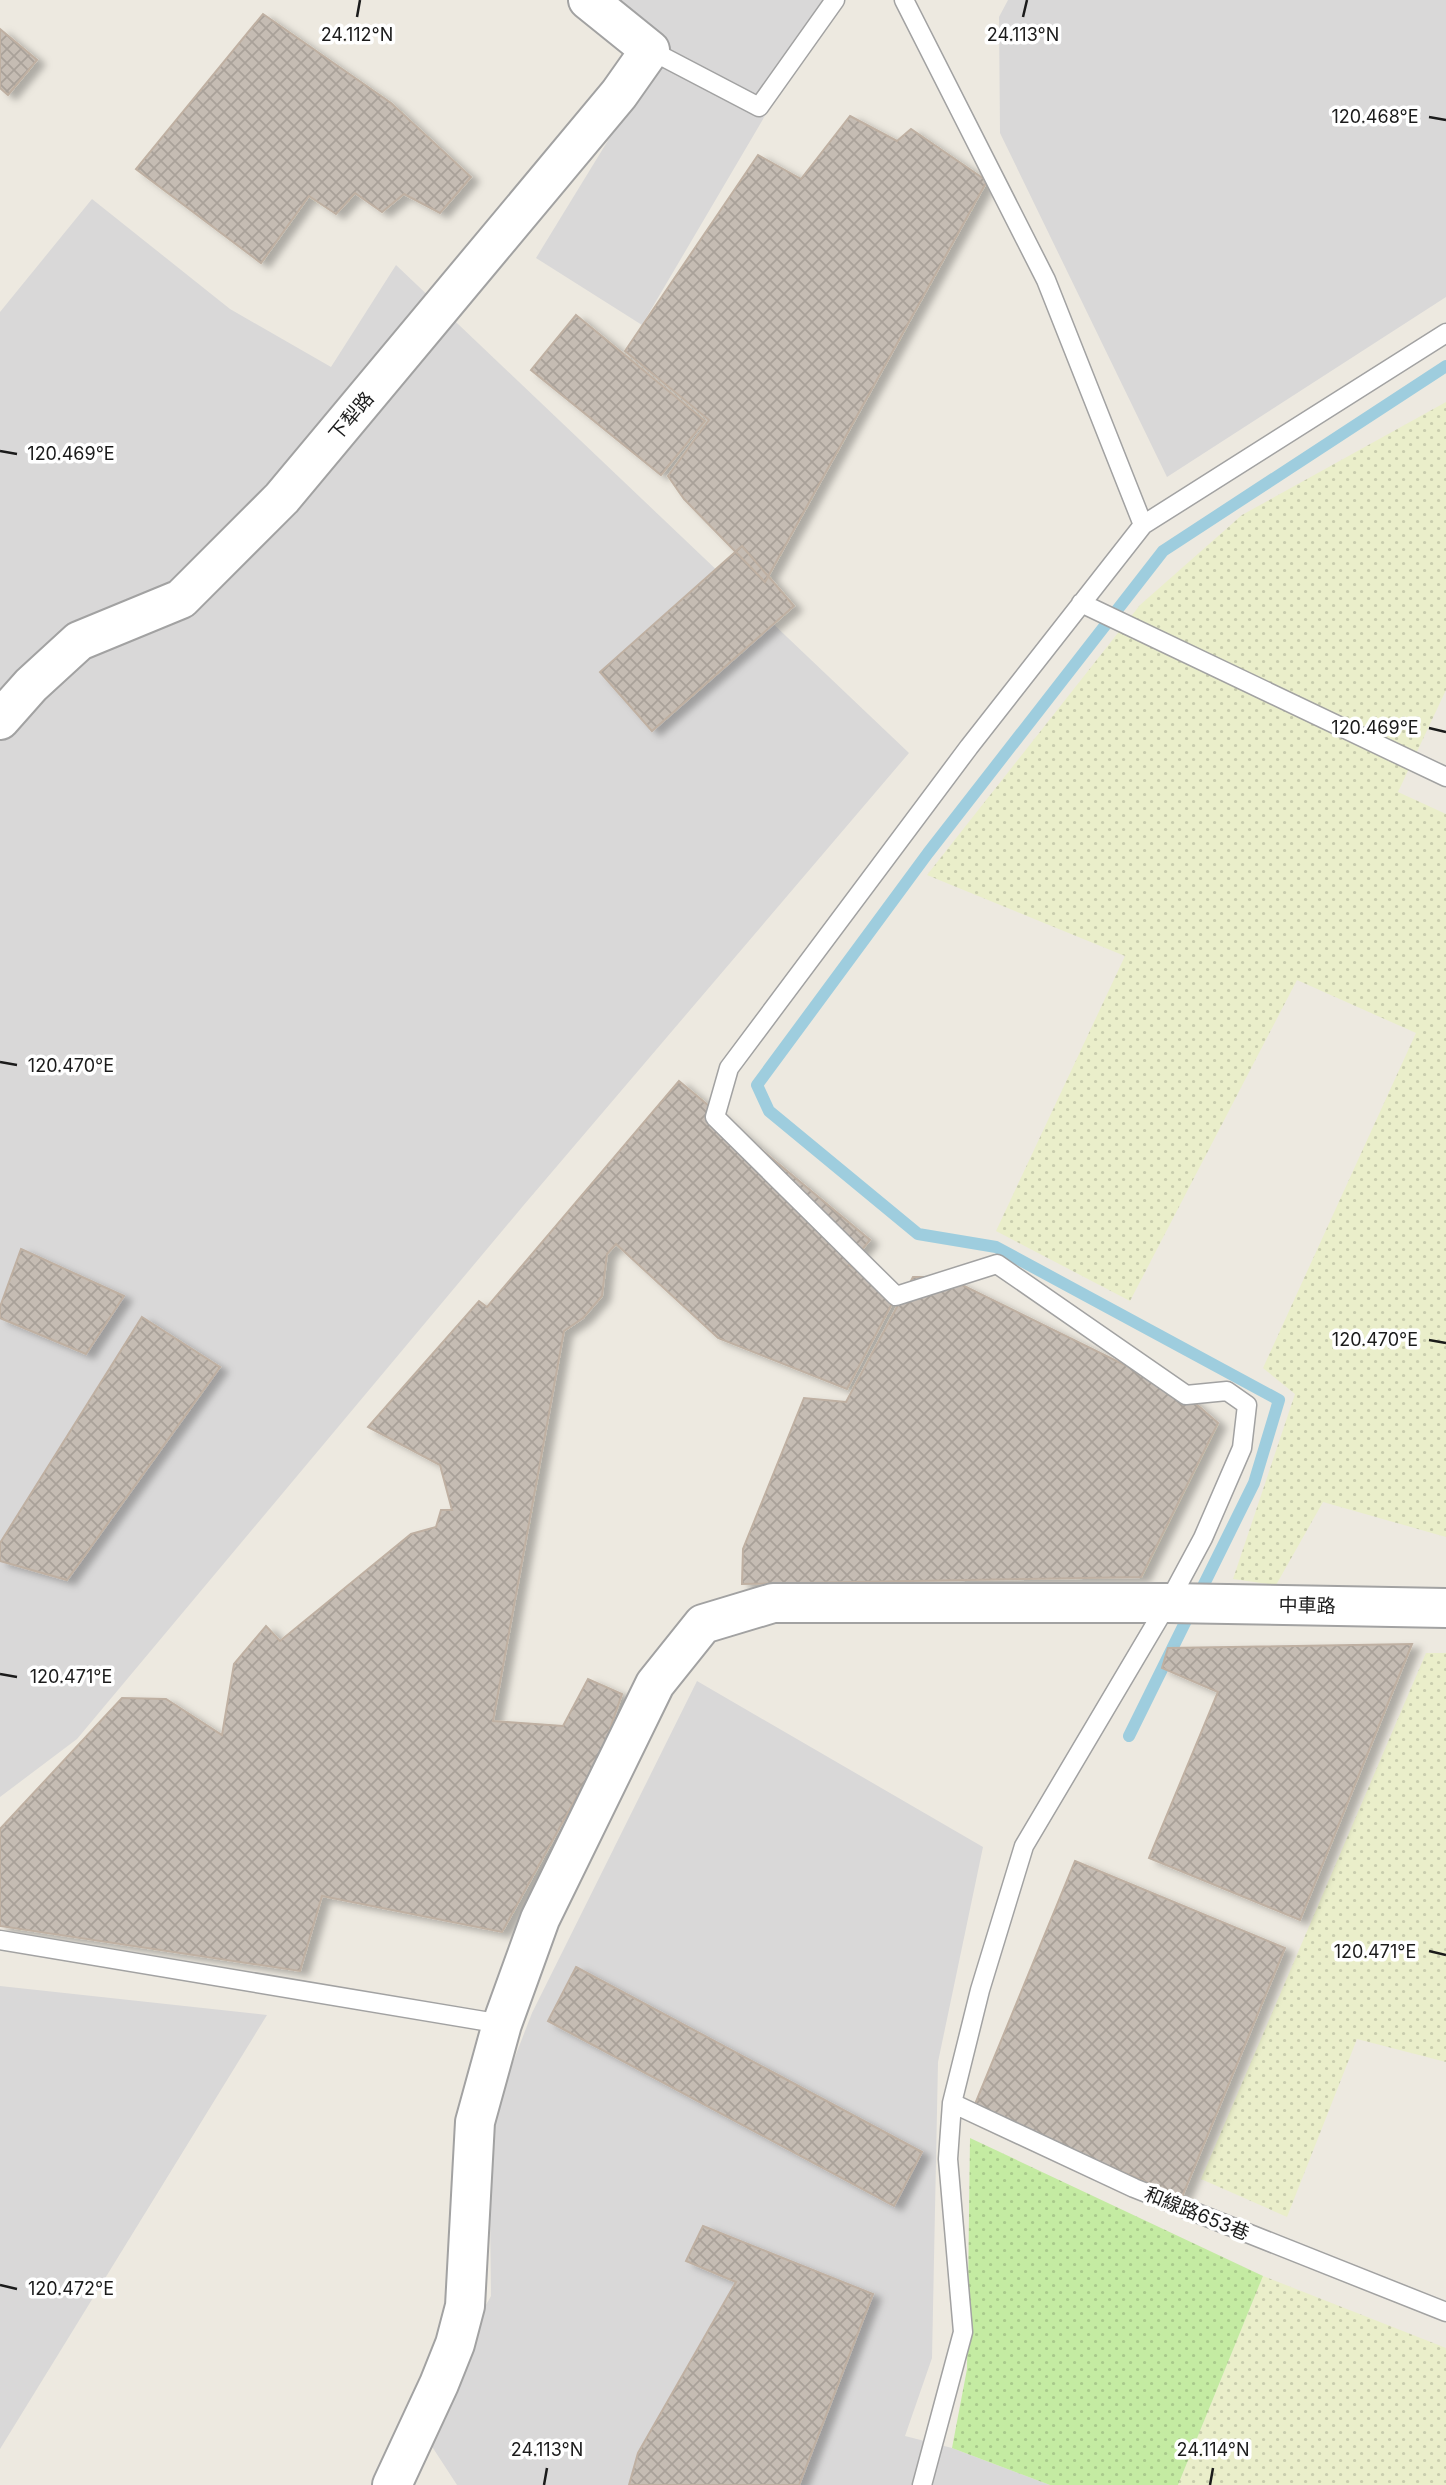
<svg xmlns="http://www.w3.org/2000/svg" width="1446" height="2485" viewBox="0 0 1446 2485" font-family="Inter,'Noto Sans TC',sans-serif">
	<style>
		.residential { fill: #d9d8d8 }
		.farmland { fill: url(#farmland-dots) }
		.grass { fill: url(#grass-dots) }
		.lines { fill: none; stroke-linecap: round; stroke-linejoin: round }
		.stream { stroke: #9ecdde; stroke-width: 12 }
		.building { fill: url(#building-cross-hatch); stroke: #bfb0a2; stroke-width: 2; filter: url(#shadow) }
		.service-casing { stroke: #a2a2a2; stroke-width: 21 }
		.tertiary-casing { stroke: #a2a2a2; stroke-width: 42 }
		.service { stroke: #fff; stroke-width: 18 }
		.tertiary { stroke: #fff; stroke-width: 38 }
		.ticks { fill: none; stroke: #1b1b1b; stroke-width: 2.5 }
		.labels { text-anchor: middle; stroke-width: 7; stroke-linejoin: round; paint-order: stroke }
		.street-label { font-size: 19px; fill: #1b1b1b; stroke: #fff }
		.ticks-label { font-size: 18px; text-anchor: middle; fill: #1b1b1b; stroke: #fff; stroke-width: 7; stroke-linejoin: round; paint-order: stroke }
	</style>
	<defs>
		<pattern id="farmland-dots" width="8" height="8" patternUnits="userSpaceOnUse" patternTransform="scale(1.75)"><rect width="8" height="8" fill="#eaeeca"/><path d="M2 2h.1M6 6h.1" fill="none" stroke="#c8ccad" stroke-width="1.8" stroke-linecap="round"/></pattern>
		<pattern id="grass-dots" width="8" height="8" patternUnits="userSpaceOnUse" patternTransform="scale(1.75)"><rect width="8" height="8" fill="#c4eba2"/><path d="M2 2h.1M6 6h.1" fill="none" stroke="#a8c98b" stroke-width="1.8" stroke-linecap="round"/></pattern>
		<pattern id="building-cross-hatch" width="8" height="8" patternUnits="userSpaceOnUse" patternTransform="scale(1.75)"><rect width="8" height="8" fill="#c5bcb3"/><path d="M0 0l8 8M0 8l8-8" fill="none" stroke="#a9a199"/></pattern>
		<filter id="shadow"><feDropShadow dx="8" dy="4.5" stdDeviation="3.5" flood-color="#0004"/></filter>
	</defs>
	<rect width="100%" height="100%" fill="#ede9e0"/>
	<path class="residential" d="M 618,0 L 833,0 L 642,325 L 536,258 L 664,49 Z
		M 1008,0 L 1446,0 L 1446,297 L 1167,477 L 1000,133 L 999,17 Z
		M 92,199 L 230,309 L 331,367 L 396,265 L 909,753 L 523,1206 L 77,1739 L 0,1797 L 0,312 Z
		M 697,1681 L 983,1847 L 938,2062 L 932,2358 L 905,2436 L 952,2448 L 1050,2485 L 457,2485 L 418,2425 L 491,2296 L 489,2124 L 532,2013 Z
		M 0,1986 L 267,2015 L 0,2449 Z"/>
	<path class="farmland" d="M 1446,402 L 1446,690 L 1398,792 L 1446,814 L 1446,1537 L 1323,1502 L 1276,1585 L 1233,1579 L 1295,1394 L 1263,1368 L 1416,1033 L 1297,980 L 1130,1301 L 996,1231 L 1125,956 L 927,875 L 1140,605 L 1242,515 Z
		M 1426,1653 L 1446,1653 L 1446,2062 L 1357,2039 L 1287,2217 L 1201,2179 Z
		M 1263,2276 L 1446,2348 L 1446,2485 L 1178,2485 Z"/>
	<path class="grass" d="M 970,2138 L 1263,2276 L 1178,2485 L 1050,2485 L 952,2448 L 967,2369 Z"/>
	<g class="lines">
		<path class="stream" d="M 1129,1736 L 1254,1483 L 1279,1400 L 996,1247 L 918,1234 L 769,1111 L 757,1085 L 928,853 L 1163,551 L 1446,366"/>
	</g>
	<path class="building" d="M 263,14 L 391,103 L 471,177 L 440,213 L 404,194 L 382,212 L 355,193 L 336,214 L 309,196 L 261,263 L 136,169 Z
		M 0,29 L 37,60 L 8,95 L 0,88 Z
		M 850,116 L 897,141 L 911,129 L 987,181 L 765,582 L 684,499 L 668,476 L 709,420 L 625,351 L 758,155 L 801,179 Z
		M 576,315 L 705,421 L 661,475 L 531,370 Z
		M 742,546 L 794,606 L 652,731 L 600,672 Z
		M 679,1081 L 870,1240 L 849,1265 L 896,1296 L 847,1389 L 718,1338 L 616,1244 L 607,1254 L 602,1296 L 583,1318 L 564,1331 L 493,1721 L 563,1726 L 588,1679 L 622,1694 L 603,1749 L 502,1932 L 322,1896 L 300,1971 L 0,1926 L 0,1829 L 122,1698 L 166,1699 L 222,1735 L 234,1664 L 266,1626 L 280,1641 L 411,1534 L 436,1527 L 441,1510 L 452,1510 L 440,1465 L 368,1427 L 479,1301 L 487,1307 Z
		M 21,1249 L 124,1296 L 86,1354 L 0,1318 L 0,1307 Z
		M 913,1277 L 946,1277 L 1186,1395 L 1218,1423 L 1141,1577 L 742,1584 L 743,1549 L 804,1398 L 846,1402 Z
		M 142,1317 L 220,1367 L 67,1580 L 0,1561 L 0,1543 Z
		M 1412,1644 L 1300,1920 L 1149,1858 L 1218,1692 L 1162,1668 L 1168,1648 Z
		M 1075,1861 L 1285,1948 L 1182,2197 L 973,2109 Z
		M 576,1967 L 922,2152 L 894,2206 L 548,2021 Z
		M 703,2226 L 873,2294 L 799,2485 L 629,2485 L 638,2453 L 736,2282 L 686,2261 Z"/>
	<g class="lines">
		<defs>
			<path id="service" d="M 904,0 L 1046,280 L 1143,525
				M 650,50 L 759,107 L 835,0
				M 1081,603 L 1446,777
				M 0,1940 L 502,2024
				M 952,2103 L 1134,2188 L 1446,2312
				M 922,2485 L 963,2332 L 948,2159 L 952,2103 L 980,1990 L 1024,1846 L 1168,1603 L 1203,1538 L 1242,1448 L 1247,1405 L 1227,1391 L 1186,1395 L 997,1264 L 896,1296 L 715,1117 L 729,1068 L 969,747 L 1143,525 L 1446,333"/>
			<path id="tertiary" d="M 0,720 L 31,685 L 79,641 L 181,599 L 282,498 L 619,94 L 650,50 L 588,0
				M 392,2485 L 439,2384 L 455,2344 L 465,2306 L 475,2122 L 502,2024 L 540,1919 L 655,1684 L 703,1624 L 773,1603 L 1168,1603 L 1446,1608"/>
		</defs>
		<use href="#service" class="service-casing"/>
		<use href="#tertiary" class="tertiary-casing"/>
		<use href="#service" class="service"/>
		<use href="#tertiary" class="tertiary"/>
	</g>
	<path class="ticks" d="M 357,17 L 360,0M 1023,17 L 1027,0M 1429,117 L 1446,120M 0,451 L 17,454M 1429,728 L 1446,732M 0,1062 L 17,1065M 1429,1340 L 1446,1343M 0,1674 L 17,1677M 1429,1951 L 1446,1955M 0,2285 L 17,2289M 544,2485 L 547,2468M 1210,2485 L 1213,2468"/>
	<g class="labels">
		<g class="street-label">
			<text transform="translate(351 416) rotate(-50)" y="7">下犁路</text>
			<text transform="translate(1307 1605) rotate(1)" y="7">中車路</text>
			<text transform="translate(1197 2213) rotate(22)" y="7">和線路653巷</text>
		</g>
	</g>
	<g class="ticks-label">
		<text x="357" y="41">24.112°N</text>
		<text x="1023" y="41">24.113°N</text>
		<text x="1375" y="123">120.468°E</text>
		<text x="71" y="460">120.469°E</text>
		<text x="1375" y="734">120.469°E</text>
		<text x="71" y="1072">120.470°E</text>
		<text x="1375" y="1346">120.470°E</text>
		<text x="71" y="1683">120.471°E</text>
		<text x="1375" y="1958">120.471°E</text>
		<text x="71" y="2295">120.472°E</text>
		<text x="547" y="2456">24.113°N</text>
		<text x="1213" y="2456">24.114°N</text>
	</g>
</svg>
